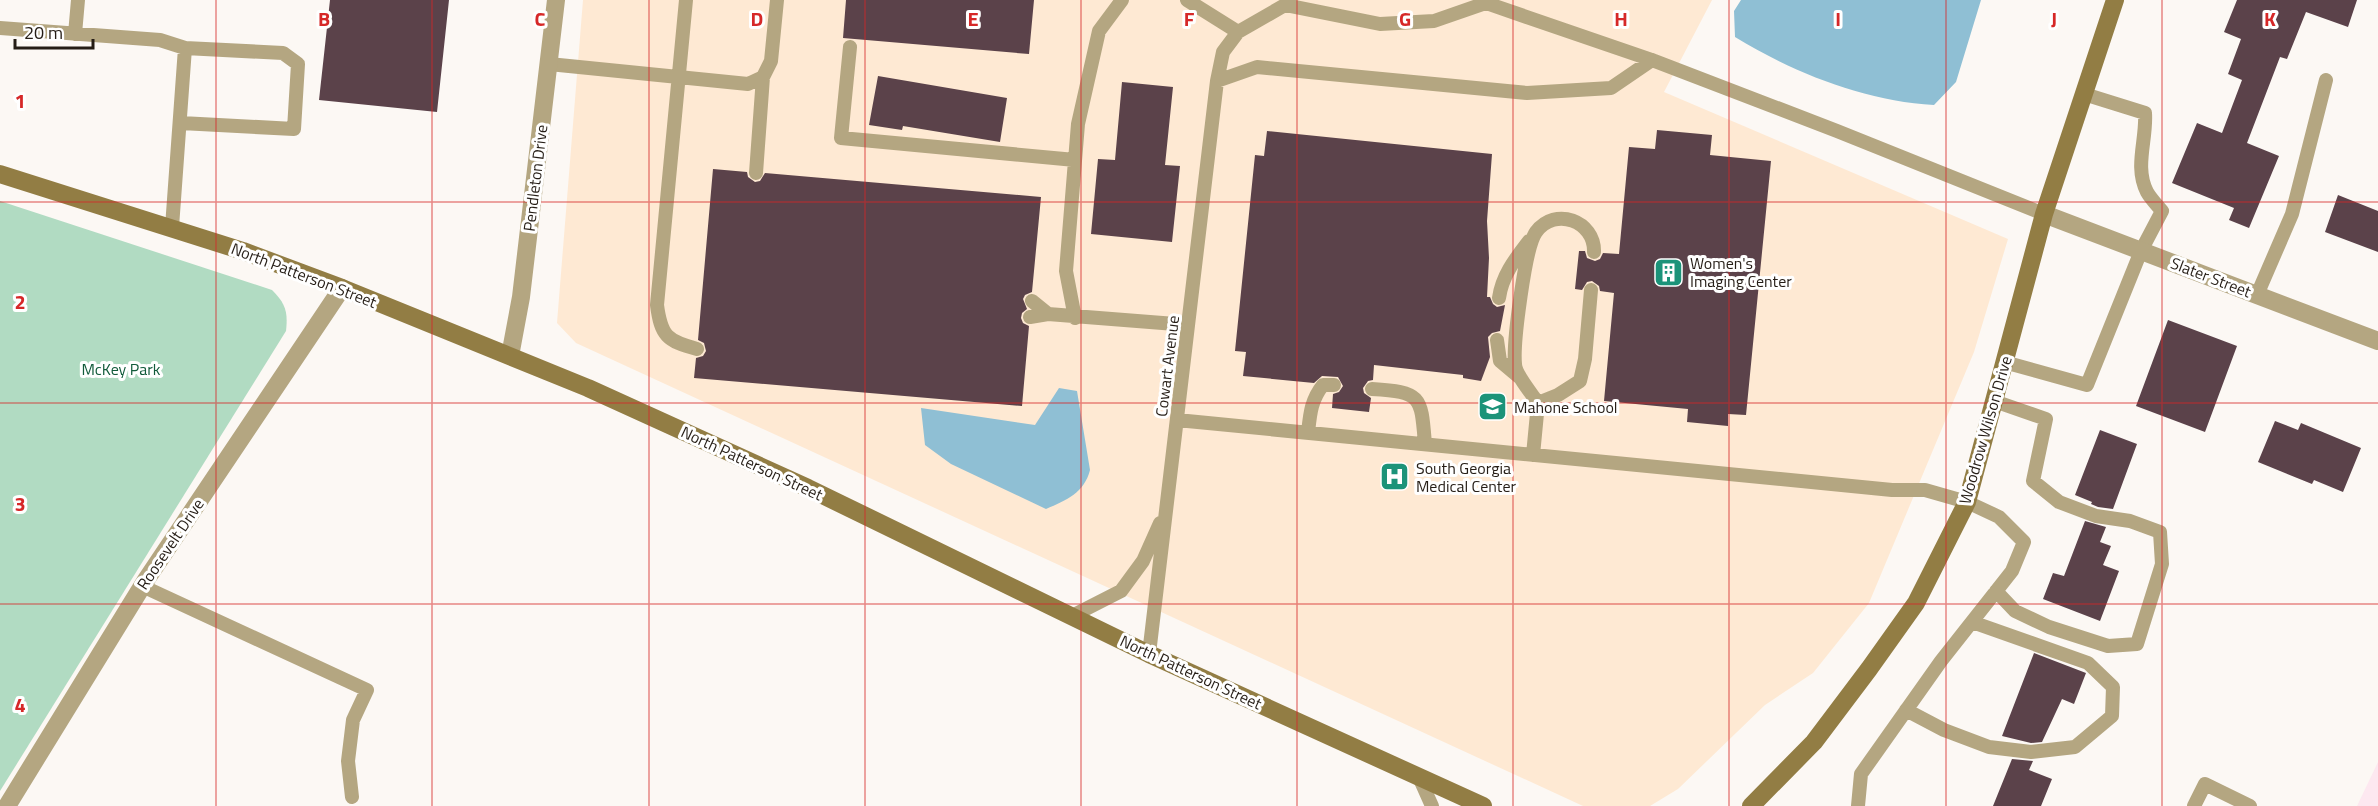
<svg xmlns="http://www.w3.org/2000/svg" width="2378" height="806" viewBox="0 0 2378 806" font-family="'Titillium Web',sans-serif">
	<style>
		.commercial { fill: #fde8f0 }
		.built { fill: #fee9d3 }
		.green { fill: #b1dbc2 }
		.water { fill: #8fbfd4 }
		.building { fill: #5b424a }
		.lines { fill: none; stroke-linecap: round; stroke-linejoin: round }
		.lane { stroke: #b4a681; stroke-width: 14 }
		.street { stroke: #b4a681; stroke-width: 18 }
		.secondary { stroke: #927d44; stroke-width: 18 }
		.grid { fill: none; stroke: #d62828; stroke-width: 1.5; stroke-opacity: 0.55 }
		.labels { text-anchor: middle; stroke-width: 6; stroke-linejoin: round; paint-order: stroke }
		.street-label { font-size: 16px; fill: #251d16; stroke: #fff }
		.poi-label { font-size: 16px; fill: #251d16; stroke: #fff; text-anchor: start }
		.park-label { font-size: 16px; fill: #125b3b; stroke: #fff }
		.grid-label { font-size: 20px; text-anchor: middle; font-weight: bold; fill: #d62828; stroke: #fff; stroke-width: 6; stroke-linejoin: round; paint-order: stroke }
	</style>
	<rect width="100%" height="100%" fill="#fcf8f4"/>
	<path class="commercial" d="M 2378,762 L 2378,806 L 2357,806 Z"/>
	<path class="built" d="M 583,0 L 1712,0 L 1664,92 L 2008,239 L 1974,352 L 1869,603 L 1813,673 L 1765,705 L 1678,789 L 1650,806 L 1583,806 L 576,343 L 557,323 Z"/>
	<path class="green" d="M 0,201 L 272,290 C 286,304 288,312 286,331 L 0,791 Z"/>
	<path class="water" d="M 1741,0 L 1981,0 L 1956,82 L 1934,105 C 1865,101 1794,73 1735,37 L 1734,11 Z
		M 1059,388 L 1077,391 L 1090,470 C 1084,493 1067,500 1046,509 L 951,464 L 925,445 L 921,408 L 1035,425 Z"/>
	<path class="building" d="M 330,0 L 449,0 L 437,112 L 319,100 Z
		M 846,0 L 1034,0 L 1029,54 L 843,38 Z
		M 2237,0 L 2357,0 L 2348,27 L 2306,12 L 2287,59 L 2280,57 L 2247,143 L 2279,156 L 2249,228 L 2229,220 L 2234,208 L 2172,183 L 2197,123 L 2222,133 L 2242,80 L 2228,74 L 2241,39 L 2224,32 Z
		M 878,76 L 1007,98 L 1000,142 L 903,126 L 902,130 L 869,125 Z
		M 1122,82 L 1173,87 L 1165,165 L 1180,166 L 1172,242 L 1091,234 L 1098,159 L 1115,160 Z
		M 1657,130 L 1712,135 L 1710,155 L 1771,161 L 1746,415 L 1728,414 L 1728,426 L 1687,422 L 1688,409 L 1604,401 L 1614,293 L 1600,291 L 1599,286 L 1592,281 L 1587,282 L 1582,290 L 1575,289 L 1579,251 L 1585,251 L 1587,258 L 1595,261 L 1600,259 L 1603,253 L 1619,254 L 1629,147 L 1655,149 Z
		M 1267,131 L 1492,154 L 1487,221 L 1489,258 L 1487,297 L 1490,297 L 1493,304 L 1497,307 L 1505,305 L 1500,331 L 1492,333 L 1488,337 L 1490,357 L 1481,381 L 1463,378 L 1463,375 L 1374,365 L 1373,380 L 1368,381 L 1363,388 L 1364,393 L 1371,398 L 1369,412 L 1332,408 L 1333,394 L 1339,392 L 1343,386 L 1338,377 L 1322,376 L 1314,383 L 1243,376 L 1246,352 L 1235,351 L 1255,155 L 1264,156 Z
		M 713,169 L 747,172 L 748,177 L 755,182 L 760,181 L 765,173 L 1041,197 L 1032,292 L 1025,295 L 1023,299 L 1027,309 L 1022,313 L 1021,318 L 1023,323 L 1029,326 L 1022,406 L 694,378 L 696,358 L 703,356 L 706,351 L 704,343 L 698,340 Z
		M 2338,195 L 2378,211 L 2378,252 L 2325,232 Z
		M 2168,320 L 2237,346 L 2205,432 L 2136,406 Z
		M 2275,421 L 2298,430 L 2301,423 L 2361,448 L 2343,492 L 2314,480 L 2312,484 L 2258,462 Z
		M 2100,430 L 2137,444 L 2113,509 L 2098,507 L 2091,504 L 2092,502 L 2075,495 Z
		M 2085,521 L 2106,527 L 2100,542 L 2111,546 L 2103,565 L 2119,571 L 2100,621 L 2043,599 L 2053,573 L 2064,576 Z
		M 2034,653 L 2086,673 L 2074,704 L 2062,699 L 2042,742 L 2031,743 L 2002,736 Z
		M 2012,759 L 2033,761 L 2029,770 L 2052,779 L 2041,806 L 1993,806 Z"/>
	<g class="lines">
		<path class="lane" d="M 686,0 L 657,305 C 661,336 667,341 697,349
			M 1187,0 L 1238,32
			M 0,28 L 160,40 L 185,48
			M 75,34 L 78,0
			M 850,47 L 841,138 L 1075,160
			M 549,64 L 748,84 L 763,77 L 771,61 L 777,0
			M 1217,81 L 1257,67 L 1527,93 L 1611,88 L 1652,60
			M 756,173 L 763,77
			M 172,227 L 185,48 L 283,53 L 298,64 L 294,129 L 181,123
			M 1591,290 L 1585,359 L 1580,381 L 1558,395 L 1538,403 C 1532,394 1515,374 1515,364 C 1513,343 1525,247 1536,232 C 1555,206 1595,221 1594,252
			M 2257,295 L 2292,214 L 2326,80
			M 1499,298 C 1502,275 1516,258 1529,241
			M 1032,301 L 1048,314
			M 1030,317 L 1048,314 L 1188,325
			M 1075,318 L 1066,271 L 1078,124 L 1099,31 L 1122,0
			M 1497,340 L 1500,361 L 1519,377
			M 2004,362 L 2087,385 L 2141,251 L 2162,211 C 2157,205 2151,199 2147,192 C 2134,167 2147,139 2145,113 L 2084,94
			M 1372,389 C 1422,392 1421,396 1425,444
			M 1994,401 L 2046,419 L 2033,481 L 2059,502 L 2096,516 L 2130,521 L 2160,532 L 2162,564 L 2137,644 L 2108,646 L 2049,627 L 2015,611 L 1996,591
			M 1177,420 L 1892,490 L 1925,490 L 1967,502 L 1999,517 L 2024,542 L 2012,571 L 1941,661 L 1861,774 L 1858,806
			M 1308,433 C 1310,414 1311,400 1323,385 L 1334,385
			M 1533,455 L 1538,403
			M 142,586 L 367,690 L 353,720 L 348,761 L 352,797
			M 1072,616 L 1121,591 L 1143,561 L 1160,523
			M 1149,654 L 1217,81 L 1223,52 L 1238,32 L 1285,5 L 1380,24 L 1434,21 L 1486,3 L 1652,60 L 1837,131 L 2044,214
			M 1906,710 L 1944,730 L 1989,747 L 2031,752 L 2075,747 L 2112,716 L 2113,687 L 2088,663 L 1972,622
			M 1419,777 L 1432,806
			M 2194,806 L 2205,784 L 2250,806"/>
		<path class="street" d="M 2044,214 L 2378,341
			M 510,356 L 521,297 L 556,0
			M 7,806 L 146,580 L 342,288"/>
		<path class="secondary" d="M 0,174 L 243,251 L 342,288 L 588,388 L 808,488 L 1149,654 L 1483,806
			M 1751,806 L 1814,742 L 1869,669 L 1916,603 L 1967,502 L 2044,214 L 2115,0"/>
	</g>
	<path class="grid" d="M 216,0 L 216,806M 432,0 L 432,806M 649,0 L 649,806M 865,0 L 865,806M 1081,0 L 1081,806M 1297,0 L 1297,806M 1513,0 L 1513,806M 1729,0 L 1729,806M 1946,0 L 1946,806M 2162,0 L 2162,806M 0,202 L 2378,202M 0,403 L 2378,403M 0,604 L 2378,604"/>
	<defs>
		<symbol id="building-square" viewBox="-11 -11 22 22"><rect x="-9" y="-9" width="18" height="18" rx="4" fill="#1b9379" stroke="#fff"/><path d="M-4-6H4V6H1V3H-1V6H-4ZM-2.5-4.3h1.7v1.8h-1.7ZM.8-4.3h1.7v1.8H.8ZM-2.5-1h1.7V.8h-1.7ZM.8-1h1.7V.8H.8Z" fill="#fff"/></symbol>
		<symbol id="school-square" viewBox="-11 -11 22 22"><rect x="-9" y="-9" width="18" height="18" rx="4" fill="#1b9379" stroke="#fff"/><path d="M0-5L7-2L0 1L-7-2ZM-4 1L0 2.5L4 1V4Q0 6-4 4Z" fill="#fff"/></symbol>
		<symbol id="hospital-square" viewBox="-11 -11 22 22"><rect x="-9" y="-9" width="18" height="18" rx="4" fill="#1b9379" stroke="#fff"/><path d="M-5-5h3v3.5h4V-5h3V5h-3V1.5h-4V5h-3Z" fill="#fff"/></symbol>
	</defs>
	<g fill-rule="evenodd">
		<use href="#building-square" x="1652" y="256" width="33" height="33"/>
		<use href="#school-square" x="1476" y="390" width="33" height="33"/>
		<use href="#hospital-square" x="1378" y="460" width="33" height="33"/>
	</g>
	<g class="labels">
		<g class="street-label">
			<text transform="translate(535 178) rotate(-83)" y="6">Pendleton Drive</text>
			<text transform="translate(304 275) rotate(21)" y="6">North Patterson Street</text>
			<text transform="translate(2211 277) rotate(21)" y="6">Slater Street</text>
			<text transform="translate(1167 366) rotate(-83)" y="6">Cowart Avenue</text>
			<text transform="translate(1985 430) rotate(-74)" y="6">Woodrow Wilson Drive</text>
			<text transform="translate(752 463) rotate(25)" y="6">North Patterson Street</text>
			<text transform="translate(170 544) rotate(-56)" y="6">Roosevelt Drive</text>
			<text transform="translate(1191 672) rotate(25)" y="6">North Patterson Street</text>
		</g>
		<g class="poi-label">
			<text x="1690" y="269">Women's<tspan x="1690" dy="18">Imaging Center</tspan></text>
			<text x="1514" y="413">Mahone School</text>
			<text x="1416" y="474">South Georgia<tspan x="1416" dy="18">Medical Center</tspan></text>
		</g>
		<g class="park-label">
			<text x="121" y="375">McKey Park</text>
		</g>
	</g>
	<g class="grid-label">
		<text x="324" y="26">B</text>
		<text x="540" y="26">C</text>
		<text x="757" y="26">D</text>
		<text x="973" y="26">E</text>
		<text x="1189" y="26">F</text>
		<text x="1405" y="26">G</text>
		<text x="1621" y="26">H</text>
		<text x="1838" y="26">I</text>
		<text x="2054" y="26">J</text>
		<text x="2270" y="26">K</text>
		<text x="20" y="108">1</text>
		<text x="20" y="309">2</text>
		<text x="20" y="511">3</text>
		<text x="20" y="712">4</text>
	</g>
	<path d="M15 39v9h78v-9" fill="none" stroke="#251d16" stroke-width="3"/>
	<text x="24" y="39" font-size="18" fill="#251d16" stroke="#ffffff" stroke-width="4.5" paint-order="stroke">20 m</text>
</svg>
